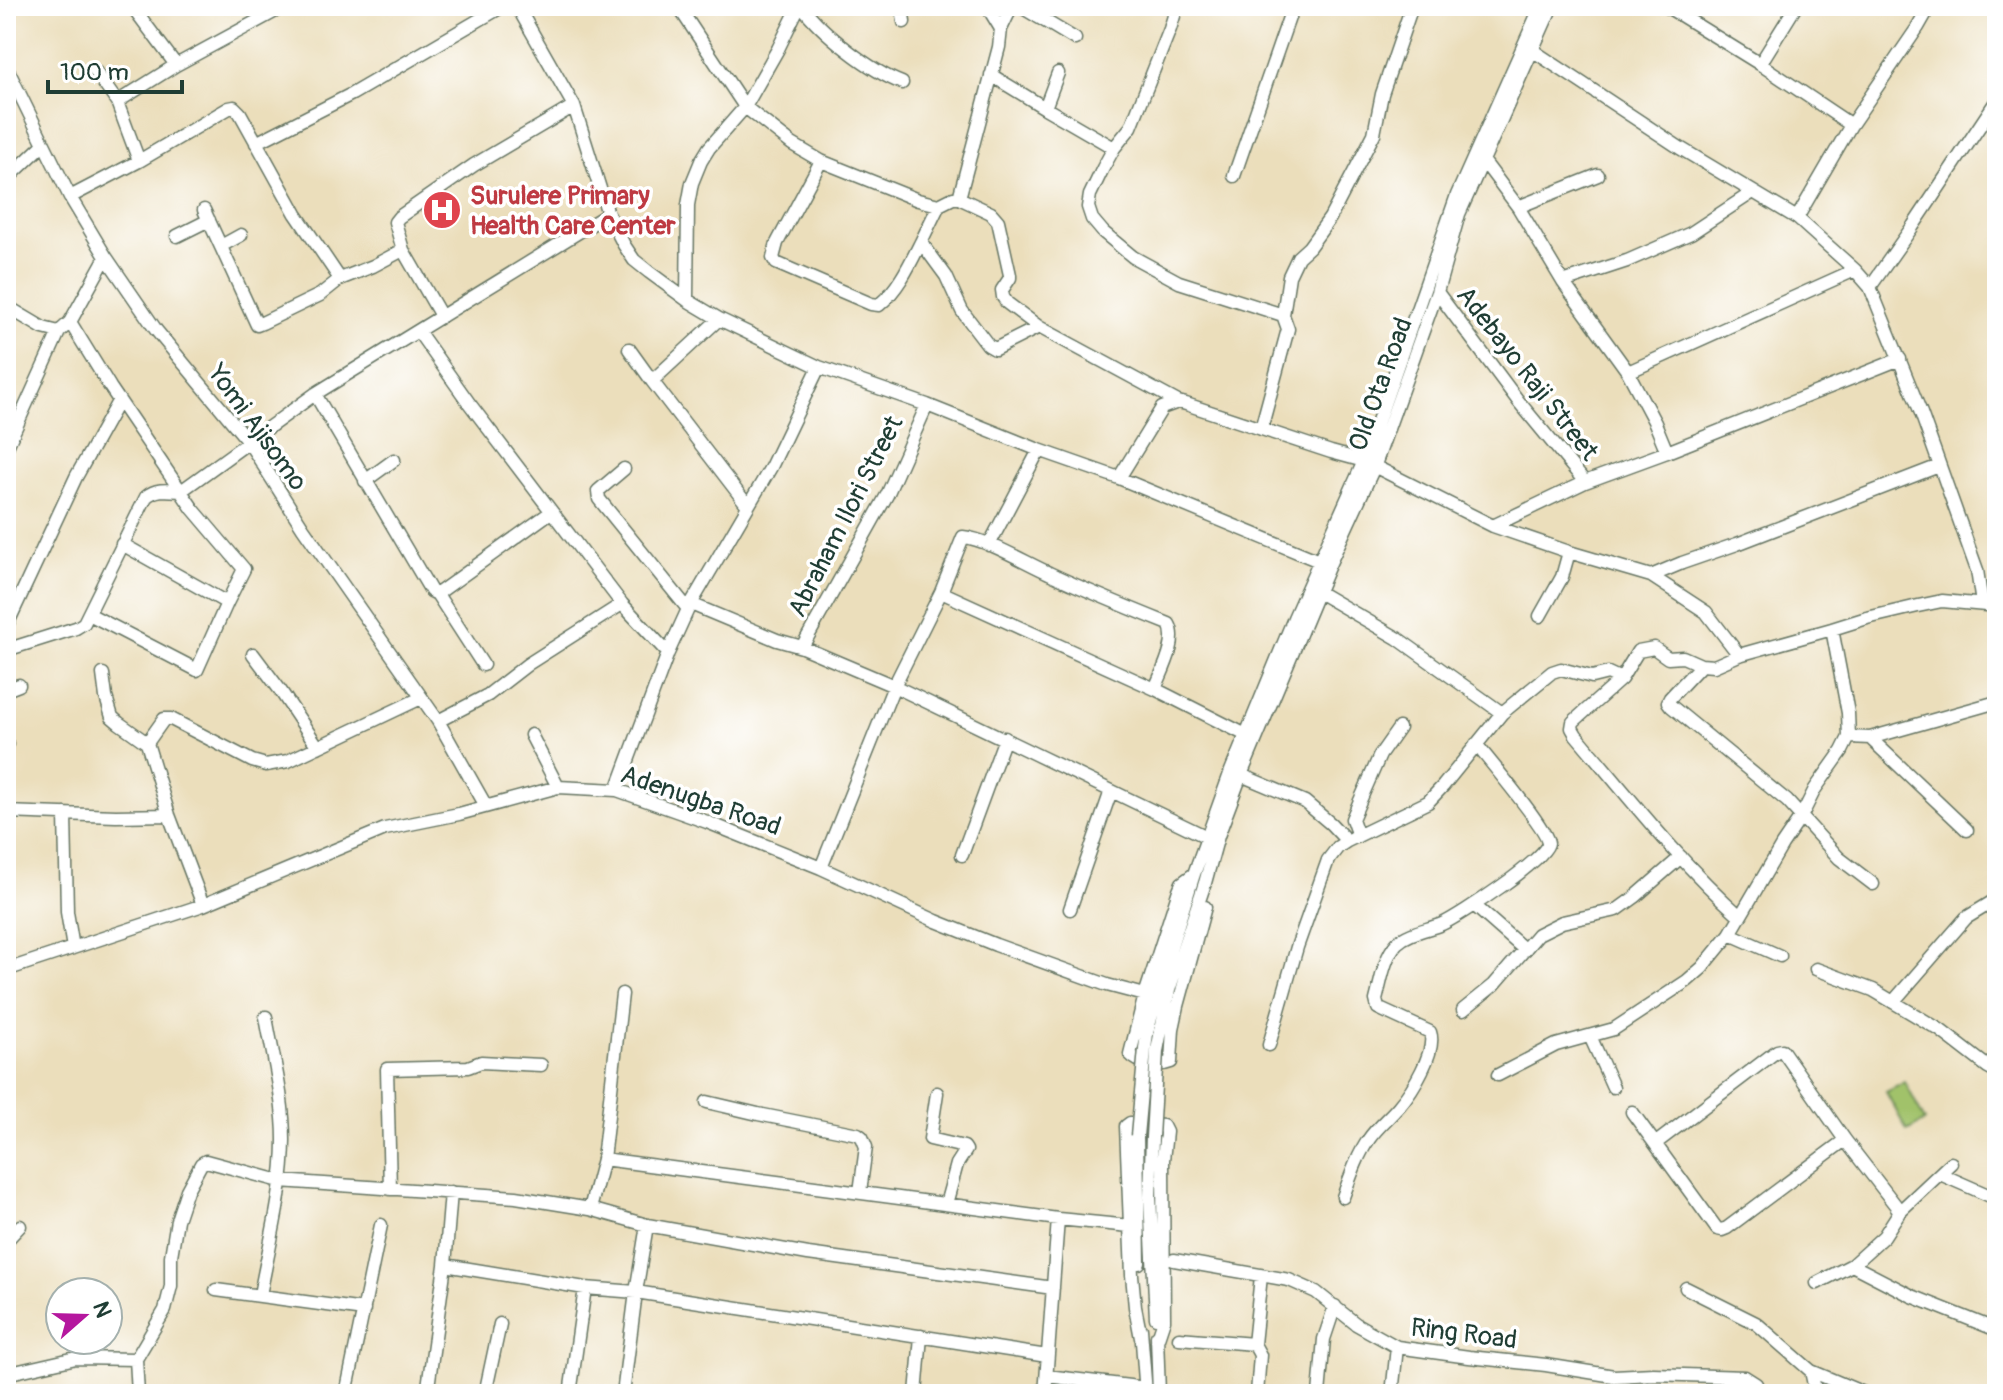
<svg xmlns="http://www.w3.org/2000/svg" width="2003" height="1400" viewBox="0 0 2003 1400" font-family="Pangolin,sans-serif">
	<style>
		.green { fill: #a1c26b; stroke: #608050; stroke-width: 2 }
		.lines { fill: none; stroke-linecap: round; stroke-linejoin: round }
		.minor-casing { stroke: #667563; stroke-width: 15 }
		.minor { stroke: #fff; stroke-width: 12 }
		.minor-bridge-casing { stroke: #667563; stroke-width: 15; stroke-linecap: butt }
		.minor-bridge { stroke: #fff; stroke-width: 12 }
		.labels { text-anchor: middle; stroke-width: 7; stroke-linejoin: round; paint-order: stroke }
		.health-label { font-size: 26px; font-weight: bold; fill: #be3a42; stroke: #fff; text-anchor: start }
		.street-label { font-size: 26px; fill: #1f3d34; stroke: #fff }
	</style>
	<rect width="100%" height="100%" fill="#fff"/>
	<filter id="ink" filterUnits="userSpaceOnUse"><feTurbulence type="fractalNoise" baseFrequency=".0125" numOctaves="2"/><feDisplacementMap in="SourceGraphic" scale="16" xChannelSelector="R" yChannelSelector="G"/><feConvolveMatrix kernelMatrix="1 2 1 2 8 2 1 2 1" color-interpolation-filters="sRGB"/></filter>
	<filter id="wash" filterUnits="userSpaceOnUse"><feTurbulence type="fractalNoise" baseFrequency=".006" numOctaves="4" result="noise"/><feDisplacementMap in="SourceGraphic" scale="32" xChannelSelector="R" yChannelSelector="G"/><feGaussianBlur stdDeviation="1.8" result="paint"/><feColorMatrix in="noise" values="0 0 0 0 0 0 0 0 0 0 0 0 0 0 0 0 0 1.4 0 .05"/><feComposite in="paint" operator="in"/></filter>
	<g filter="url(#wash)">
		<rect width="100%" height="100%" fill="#ebdebb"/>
		<path class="green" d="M 1905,1082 L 1925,1121 L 1907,1131 L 1886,1092 Z"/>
	</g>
	<g filter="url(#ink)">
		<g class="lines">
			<defs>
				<path id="minor" d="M 132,6 L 176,65
					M 517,6 L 574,106 L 608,214 L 624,245 L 634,260 L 649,272 L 687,300 L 719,319 L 819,367 L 927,405 L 1039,450 L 1119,478 L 1319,561
					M 678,6 L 745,107 L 792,144 L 821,161 L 918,200 L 939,205 L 953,198 L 959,198 L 999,47 L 1001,29 L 1012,6
					M 802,6 C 822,33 870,71 902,83
					M 902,6 L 904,22
					M 987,6 L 1001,29
					M 1020,6 L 1075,39
					M 1177,6 L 1170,29 L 1131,127 L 1114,148 L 1103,168 L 1090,195 L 1088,207 L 1092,219 L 1103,232 L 1133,257 L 1179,282 L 1283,315
					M 1666,6 L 1760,64 L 1851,125
					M 1532,50 L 1680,148 L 1797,218 L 1855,270 L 1870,287 L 1921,413 L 1977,570 L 1982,604
					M 1760,64 L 1796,6
					M 6,66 L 70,197 L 106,257 L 156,330 L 248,441 L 303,528 L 438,721 L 486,806
					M 95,71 L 117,102 L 139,161
					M 991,75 L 1045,108 L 1114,148
					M 117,102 L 176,65 L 285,6
					M 1045,108 L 1058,73
					M 256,143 L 352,94 L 503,6
					M 1482,159 L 1518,207 L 1563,282 L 1628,372 L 1655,423 L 1667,452
					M 821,161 L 777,243 L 773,258 L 776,263 L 871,304 L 879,305 C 898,290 910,264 921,242
					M 1234,176 L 1293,6
					M 6,180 L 44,144
					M 70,197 L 139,161 L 229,108 L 234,107 L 240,113 L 296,214 L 340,279
					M 959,198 L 991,213 L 998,221 L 1010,275 L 1010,278 L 1002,290 L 1003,297 L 1007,303 L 1039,327 L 1178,402
					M 939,205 L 921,242 L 946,276 L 962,311 L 988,345 L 995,349 L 1039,327
					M 1518,207 L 1598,175
					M 204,210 L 257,325 L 262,323 L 320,295 L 340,279 L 373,266 L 403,250 L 395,222 L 399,217 L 474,165 L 574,106
					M 1797,218 L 1851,125 L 1918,27 L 1930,6
					M 177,236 L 209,220
					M 221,246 L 241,235
					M 403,250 L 441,316
					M 1563,282 L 1627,261 L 1691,233 L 1753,192
					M 1870,287 L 1913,226 L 1997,100
					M 1437,292 L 1519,402 L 1585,482
					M 687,300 L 688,205 L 692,183 L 701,161 L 709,148 L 745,107 L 778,49 L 799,6
					M 6,306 L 43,328 L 59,332
					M 719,319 L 652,381 L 748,506
					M 70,322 L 110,387 L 193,509 L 244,569 L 227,603 L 197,670 L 89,614
					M 418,331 L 469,403 L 622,604 L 668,653
					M 629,349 L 652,381
					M 1628,372 L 1855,270
					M 315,394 L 431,591 L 437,594 L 483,665
					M 1261,429 L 1288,329 L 1283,315 L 1289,276 L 1298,257 L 1309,247 L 1330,218 L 1374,134 L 1382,94 L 1412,6
					M 6,449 L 59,332 L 70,322 L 106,257
					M 624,469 L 598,491 L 599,499 L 688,609
					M 1119,478 L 1162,408 L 1178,402 L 1186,404 L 1331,452 L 1364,461 L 1493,526 L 1569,552 L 1651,576 L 1706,612 L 1739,655
					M 365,481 L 394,460
					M 1493,526 L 1585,482 L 1667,452 L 1900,359
					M 122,544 L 227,603
					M 989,545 L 1039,450
					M 1651,576 L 1682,563 L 1737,544 L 1939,466
					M 941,592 L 1155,689 L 1246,735
					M 1318,592 L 1397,638 L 1502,713
					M 437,594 L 551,512
					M 691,604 L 777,640 L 802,647 L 894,686 L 1207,837
					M 1994,605 L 1997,643
					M 1540,616 L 1562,577 L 1569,552
					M 6,627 L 76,477 L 119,400
					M 802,647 L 887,495 L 927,405
					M 6,650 L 76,628 L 84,623 L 146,497 C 156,488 168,490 181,491 L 315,394 L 608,214
					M 253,654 L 280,690 L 318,747
					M 103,674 L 106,697 L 112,717 L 119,723 L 147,743 L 169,815 L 203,905
					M 1621,679 L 1573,722 L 1572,728 L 1576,735 C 1629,797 1679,862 1740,916
					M 6,690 L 19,685
					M 438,721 L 488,695 L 528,664 L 622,604
					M 531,735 L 558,787
					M 1849,737 L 1870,738 L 1997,702
					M 1870,738 L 1967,830
					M 147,743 L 164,719 L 171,719 L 252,761 L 266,765 L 288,761 L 421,698
					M 6,745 L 7,744
					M 1241,775 L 1305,802 L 1331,824 L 1347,841
					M 617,790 L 668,653 L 688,609 L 771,467 L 819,367
					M 6,812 L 116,816 L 169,815
					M 65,814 L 67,912 L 73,948
					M 1358,836 L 1352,819 L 1380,755 L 1399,728
					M 962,855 L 1005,738
					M 821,868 L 894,686 L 941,592 L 963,537 C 987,539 1026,563 1049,573 C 1089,592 1129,608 1169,624 C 1179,641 1162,671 1155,689
					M 1194,874 L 1182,883 L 1179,890 L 1145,995 L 1130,1054 C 1139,1064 1159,1067 1171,1062 L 1173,1029 L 1178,1006 L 1205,907
					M 1873,884 L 1839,858 L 1787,801 L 1671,706 L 1668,702 L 1670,698 L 1701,665 L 1714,666 L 1739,655 L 1832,629 L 1867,618 L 1918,606 L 1942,601 L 1997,606
					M 1475,906 L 1525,950
					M 1070,909 L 1111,791
					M 1730,934 L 1780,956
					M 1816,969 L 1873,990 L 1940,1030 L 1988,1067 L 1997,1072
					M 6,970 L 203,905 L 385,829 L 459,814 L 558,787 L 617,790 L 707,822 L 821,868 L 936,921 L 996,945 L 1107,985 L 1145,995
					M 1893,1002 L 1966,918 L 1997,899
					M 1463,1010 L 1494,985 L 1538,934 L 1562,922 L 1617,910 L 1635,897 L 1681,857
					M 1590,1036 L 1613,1087
					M 1269,1045 L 1297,947 L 1328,860 L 1338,847 L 1347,841 L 1428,802 L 1443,786 L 1502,713 L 1552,672 L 1561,669 L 1592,677 L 1608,673 L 1621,679 L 1638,651 L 1654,648 L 1668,658 L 1683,657 L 1701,665
					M 1145,1049 L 1147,1033 L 1165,965 L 1194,874 L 1231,771 L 1294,618 L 1364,461 L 1457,195 L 1541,6
					M 1157,1051 L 1169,990 L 1205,883 L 1218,836 L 1241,775 L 1329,565 L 1375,465 L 1437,292 L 1459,214 L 1552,6
					M 1498,1075 L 1556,1045 L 1614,1029 L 1687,981 L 1702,968 L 1730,934 L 1782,845 L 1801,817 L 1815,789 L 1842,751 L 1849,737 L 1848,713 L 1832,629
					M 937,1093 L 930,1139 L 964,1147 L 966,1150 L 957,1164 L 946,1204
					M 707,1102 L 758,1114 L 858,1134 L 862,1137 L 866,1147 L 860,1192
					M 1632,1112 L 1717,1229 L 1722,1230 L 1727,1228 L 1845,1140
					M 1137,1136 L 1139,1263
					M 1152,1137 L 1150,1197 L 1156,1318
					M 1656,1143 L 1777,1051 L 1782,1050 L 1845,1140 L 1900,1211
					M 603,1159 L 1058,1219 L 1130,1226
					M 1940,1174 L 1997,1199
					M 390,1189 L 387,1069 L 468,1067 L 481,1062 L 541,1065
					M 1343,1197 C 1350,1178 1357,1156 1369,1139 C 1377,1127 1390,1117 1399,1106 C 1412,1091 1437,1051 1430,1032 L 1382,1010 L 1378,1008 L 1376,1000 C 1381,982 1384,957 1397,943 C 1409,932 1427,930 1442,924 C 1458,917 1548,858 1548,843 C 1548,830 1488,759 1476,744
					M 590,1209 L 603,1159 L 622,994
					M 6,1241 L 20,1226
					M 1174,1260 L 1289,1280 L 1316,1292 L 1356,1324 L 1397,1347 L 1469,1357 L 1546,1365 L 1614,1376 L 1653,1374 L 1745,1377 L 1756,1384 L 1759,1394
					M 445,1265 L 585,1288 L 636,1292 L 1047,1356
					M 1852,1265 L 1912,1296 L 1997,1330
					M 1817,1283 L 1852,1265 L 1884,1236 L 1900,1211 L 1951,1163
					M 1686,1288 L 1756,1323 L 1811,1371 L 1866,1394
					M 216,1290 L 364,1310
					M 260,1295 C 269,1246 284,1190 284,1140 C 284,1099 273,1057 266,1017
					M 1141,1329 L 1146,1394
					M 1157,1336 L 1159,1394
					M 1141,1338 L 1135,1307 L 1132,1275 L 1126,1126 L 1130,1123 L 1163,1126 L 1166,1132 L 1163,1160 L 1164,1320 L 1157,1341
					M 1179,1338 L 1254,1344
					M 1811,1371 L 1816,1394
					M 6,1374 L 76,1358 L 136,1359
					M 1047,1376 L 1146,1388
					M 138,1394 L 136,1359 L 165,1310 L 171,1286 L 171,1256 L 177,1220 L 187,1190 L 201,1164 L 206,1161 L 280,1181 L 516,1197 L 590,1209 L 647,1225 L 808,1254 L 1053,1288
					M 346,1394 L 381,1225
					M 427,1394 L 445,1265 L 451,1192
					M 485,1394 L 500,1324
					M 570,1394 L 585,1288
					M 623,1394 L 636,1292 L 647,1225
					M 916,1394 L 921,1336
					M 1045,1394 L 1058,1219
					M 1257,1394 L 1260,1355 L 1254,1344 L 1261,1276
					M 1319,1394 L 1324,1339 L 1335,1306
					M 1392,1394 L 1397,1347"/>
			</defs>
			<use href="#minor" class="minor-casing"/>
			<use href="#minor" class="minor"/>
			<defs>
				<path id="minor-bridge" d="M 1137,1136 L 1145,1049
					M 1152,1137 L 1157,1051"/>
			</defs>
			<use href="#minor-bridge" class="minor-bridge-casing"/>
			<use href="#minor-bridge" class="minor-bridge"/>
		</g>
	</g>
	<defs>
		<symbol id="hospital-disc" viewBox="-11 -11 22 22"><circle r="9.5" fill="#e0444e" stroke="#fff"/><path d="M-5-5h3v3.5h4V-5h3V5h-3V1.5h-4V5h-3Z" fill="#fff"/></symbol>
	</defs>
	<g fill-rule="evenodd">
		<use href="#hospital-disc" x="420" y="188" width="44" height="44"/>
	</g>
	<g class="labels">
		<g class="health-label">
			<text x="470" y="204">Surulere Primary<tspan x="470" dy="30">Health Care Center</tspan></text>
		</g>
		<g class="street-label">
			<text transform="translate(1528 373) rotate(52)" y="9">Adebayo Raji Street</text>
			<text transform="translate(1380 384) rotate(-70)" y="9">Old Ota Road</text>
			<text transform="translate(258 427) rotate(54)" y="9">Yomi Ajisomo</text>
			<text transform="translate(845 516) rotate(-63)" y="9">Abraham Ilori Street</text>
			<text transform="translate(701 800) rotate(19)" y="9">Adenugba Road</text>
			<text transform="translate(1464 1333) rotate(7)" y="9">Ring Road</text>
		</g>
	</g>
	<rect width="2003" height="1400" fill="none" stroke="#fff" stroke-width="32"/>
	<g transform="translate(84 1316) rotate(70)"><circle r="38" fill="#ffffff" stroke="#a5b1ae" stroke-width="2"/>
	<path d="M0-6L14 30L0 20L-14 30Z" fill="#b5179e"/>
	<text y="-12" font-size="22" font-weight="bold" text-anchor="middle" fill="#1f3d34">N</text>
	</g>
	<path d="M48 80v12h134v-12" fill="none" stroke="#1f3d34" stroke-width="4"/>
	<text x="60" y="80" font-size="24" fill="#1f3d34" stroke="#ffffff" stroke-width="6" paint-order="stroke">100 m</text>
</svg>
